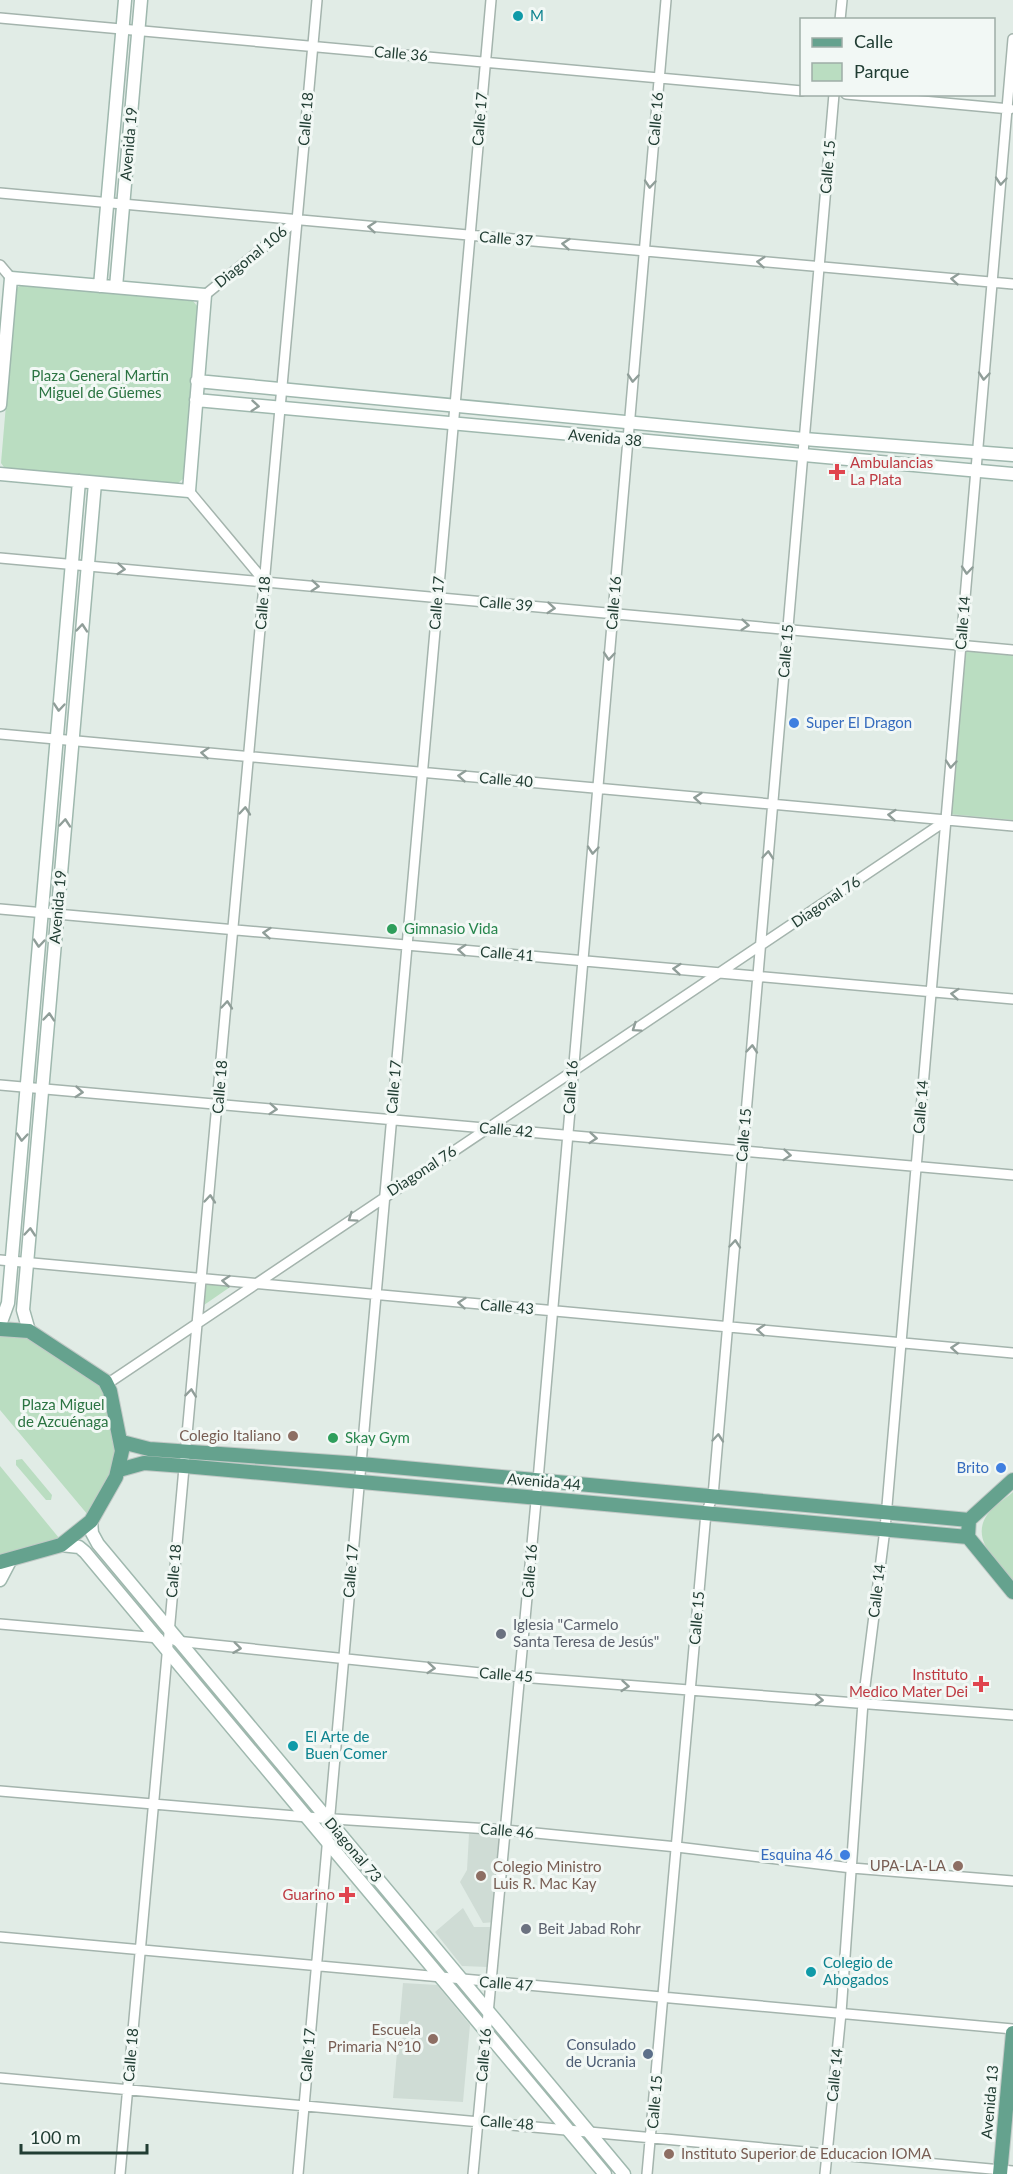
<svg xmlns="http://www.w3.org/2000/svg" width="1013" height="2174" viewBox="0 0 1013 2174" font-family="Lato,sans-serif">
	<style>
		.built { fill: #cfdcd5 }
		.green { fill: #baddc1 }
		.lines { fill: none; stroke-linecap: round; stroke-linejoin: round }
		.minor-casing { stroke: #a4b4ad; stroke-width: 12 }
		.secondary-casing { stroke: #9fb8ae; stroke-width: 15 }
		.primary-casing { stroke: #c1c9c6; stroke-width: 16 }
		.minor { stroke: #fff; stroke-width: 9 }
		.secondary { stroke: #fff; stroke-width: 12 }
		.primary { stroke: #65a28e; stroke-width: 14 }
		.oneway { stroke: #909e99 }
		.culture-dot { fill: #0f9aa8; stroke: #f2f8f5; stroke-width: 2 }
		.health-dot { fill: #e0444e; stroke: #f2f8f5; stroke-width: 2 }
		.shop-dot { fill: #3f7fe0; stroke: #f2f8f5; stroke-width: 2 }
		.leisure-dot { fill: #2e9e5b; stroke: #f2f8f5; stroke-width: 2 }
		.education-dot { fill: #8d6e63; stroke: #f2f8f5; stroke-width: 2 }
		.worship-dot { fill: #6b7280; stroke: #f2f8f5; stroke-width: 2 }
		.service-dot { fill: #5c6f8a; stroke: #f2f8f5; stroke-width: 2 }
		.labels { text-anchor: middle; stroke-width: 6; stroke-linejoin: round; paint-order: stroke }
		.culture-label { font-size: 15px; fill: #0d838f; stroke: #f2f8f5; text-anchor: start }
		.street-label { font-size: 15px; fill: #213d33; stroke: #f2f8f5 }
		.park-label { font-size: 15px; fill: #2b7442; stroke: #f2f8f5 }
		.health-label { font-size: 15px; fill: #be3a42; stroke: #f2f8f5; text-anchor: end }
		.shop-label { font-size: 15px; fill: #366cbe; stroke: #f2f8f5; text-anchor: end }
		.leisure-label { font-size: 15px; fill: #27864d; stroke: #f2f8f5; text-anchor: start }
		.education-label { font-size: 15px; fill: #785e54; stroke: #f2f8f5; text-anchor: end }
		.worship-label { font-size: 15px; fill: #5b616d; stroke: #f2f8f5; text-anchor: start }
		.service-label { font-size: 15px; fill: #4e5e75; stroke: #f2f8f5; text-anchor: end }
	</style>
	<rect width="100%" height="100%" fill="#e1ece6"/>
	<path class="built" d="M 469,1834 L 503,1835 L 495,1922 L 483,1923 L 460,1882 L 467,1870 Z
		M 463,1908 L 474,1927 L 491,1927 L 488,1967 L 462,1966 L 435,1932 Z
		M 403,1983 L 437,1985 L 470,2025 L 463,2102 L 393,2098 Z"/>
	<path class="green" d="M 24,284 L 193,301 L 198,307 L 184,478 L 177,484 L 6,470 L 1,463 L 16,288 Z
		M 965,649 L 1013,653 L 1013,820 L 949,814 Z
		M 206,1283 L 233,1285 L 204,1305 Z
		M 0,1334 L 27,1335 L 96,1380 L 105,1393 L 117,1461 L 88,1515 L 0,1410 Z
		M 22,1459 L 52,1495 L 51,1500 L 46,1500 L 16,1465 L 16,1460 Z
		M 0,1466 L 59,1538 L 0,1556 Z
		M 1013,1492 L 1013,1581 C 998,1563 970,1540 987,1515 C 993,1506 1005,1499 1013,1492 Z"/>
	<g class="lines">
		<defs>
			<path id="minor" d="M 0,18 L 802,91
				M 840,20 L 842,0
				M 846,94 L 1010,109
				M 0,193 L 1013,284
				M 0,265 L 11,278
				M 205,295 L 297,220
				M 189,491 L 265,582
				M 0,558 L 1013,650
				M 0,734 L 1013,826
				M 0,909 L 1013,999
				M 0,1085 L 1013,1175
				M 0,1260 L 1013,1353
				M 107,1384 L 947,820
				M 0,1624 L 159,1638
				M 176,1641 L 520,1677 L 1013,1715
				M 0,1791 L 319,1818 L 505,1830 L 677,1847 L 852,1868 L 1013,1881
				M 0,1937 L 1013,2029
				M 0,2078 L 1013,2171
				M 120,2174 L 317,0
				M 298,2174 L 491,0
				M 473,2174 L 538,1480 L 666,0
				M 647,2174 L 706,1513 L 713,1496 L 834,94
				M 825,2174 L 841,2013 L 863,1702 L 885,1529 L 1013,39"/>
			<path id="secondary" d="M 100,286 L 125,0
				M 116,287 L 141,0
				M 197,381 L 804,439 L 1013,455
				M 196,400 L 1013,474
				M 0,405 L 11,278 L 205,295 L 189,491 L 0,474
				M 0,1325 L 8,1303 L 79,481
				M 29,1331 L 23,1310 L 95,483
				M 91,1521 L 92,1533 L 98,1544 L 624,2174
				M 61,1545 L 79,1547 L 85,1552 L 605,2174
				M 0,1580 L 10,1561"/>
			<path id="primary" d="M 0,1329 L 29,1331 L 105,1381 L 110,1391 L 122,1451 L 116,1477 L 91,1521 L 61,1545 L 0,1562
				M 122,1442 L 149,1449 L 361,1464 L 969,1520
				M 119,1470 L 144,1463 L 184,1466 L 968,1537
				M 1013,1480 L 969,1520 L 968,1537 L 1013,1592
				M 1000,2174 L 1013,2033"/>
		</defs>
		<use href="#minor" class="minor-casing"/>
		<use href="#secondary" class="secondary-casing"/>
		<use href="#primary" class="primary-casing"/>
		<use href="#minor" class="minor"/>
		<use href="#secondary" class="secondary"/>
		<use href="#primary" class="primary"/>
	</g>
	<defs><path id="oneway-chevron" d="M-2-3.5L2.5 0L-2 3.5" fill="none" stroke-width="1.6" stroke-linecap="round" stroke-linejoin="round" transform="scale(1.5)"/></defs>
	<g class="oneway">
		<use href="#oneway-chevron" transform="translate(1001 181) rotate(95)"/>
		<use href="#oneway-chevron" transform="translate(650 184) rotate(95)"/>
		<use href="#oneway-chevron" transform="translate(372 227) rotate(-175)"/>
		<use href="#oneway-chevron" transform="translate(566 244) rotate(-175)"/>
		<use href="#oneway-chevron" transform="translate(761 262) rotate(-175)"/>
		<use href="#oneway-chevron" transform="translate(955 279) rotate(-175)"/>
		<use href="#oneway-chevron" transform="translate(984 376) rotate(95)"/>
		<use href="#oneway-chevron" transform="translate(633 378) rotate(95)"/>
		<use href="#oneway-chevron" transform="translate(255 406) rotate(5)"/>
		<use href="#oneway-chevron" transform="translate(121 569) rotate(5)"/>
		<use href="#oneway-chevron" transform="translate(967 570) rotate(95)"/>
		<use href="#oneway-chevron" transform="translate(315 586) rotate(5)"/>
		<use href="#oneway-chevron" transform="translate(551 608) rotate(5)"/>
		<use href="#oneway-chevron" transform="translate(745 625) rotate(5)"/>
		<use href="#oneway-chevron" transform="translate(82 628) rotate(-85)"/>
		<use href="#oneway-chevron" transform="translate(609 656) rotate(95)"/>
		<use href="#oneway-chevron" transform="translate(59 707) rotate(95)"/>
		<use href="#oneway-chevron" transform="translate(205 753) rotate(-175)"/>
		<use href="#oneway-chevron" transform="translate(951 764) rotate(95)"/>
		<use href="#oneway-chevron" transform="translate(462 776) rotate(-175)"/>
		<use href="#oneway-chevron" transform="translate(698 798) rotate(-175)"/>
		<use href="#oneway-chevron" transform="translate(245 811) rotate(-85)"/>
		<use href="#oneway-chevron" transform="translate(892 815) rotate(-175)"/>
		<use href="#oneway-chevron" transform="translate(65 823) rotate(-85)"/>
		<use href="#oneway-chevron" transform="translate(593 850) rotate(95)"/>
		<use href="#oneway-chevron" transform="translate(768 855) rotate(-85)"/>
		<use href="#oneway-chevron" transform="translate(267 933) rotate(-175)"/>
		<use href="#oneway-chevron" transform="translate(39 943) rotate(95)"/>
		<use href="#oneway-chevron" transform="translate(462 950) rotate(-175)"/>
		<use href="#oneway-chevron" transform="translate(677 969) rotate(-175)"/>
		<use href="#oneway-chevron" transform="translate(955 994) rotate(-175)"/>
		<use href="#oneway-chevron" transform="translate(227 1005) rotate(-85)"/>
		<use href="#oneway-chevron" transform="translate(49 1017) rotate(-85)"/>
		<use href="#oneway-chevron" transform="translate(636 1028) rotate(146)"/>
		<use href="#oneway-chevron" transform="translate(752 1049) rotate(-85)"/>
		<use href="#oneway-chevron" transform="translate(79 1092) rotate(5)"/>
		<use href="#oneway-chevron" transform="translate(273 1109) rotate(5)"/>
		<use href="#oneway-chevron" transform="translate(22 1137) rotate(95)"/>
		<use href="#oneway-chevron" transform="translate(593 1138) rotate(5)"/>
		<use href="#oneway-chevron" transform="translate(787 1155) rotate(5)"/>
		<use href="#oneway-chevron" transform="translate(210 1199) rotate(-85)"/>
		<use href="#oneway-chevron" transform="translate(352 1218) rotate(145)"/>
		<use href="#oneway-chevron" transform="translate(30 1232) rotate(-85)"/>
		<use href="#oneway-chevron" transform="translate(735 1244) rotate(-85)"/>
		<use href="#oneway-chevron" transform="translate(226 1281) rotate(-175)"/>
		<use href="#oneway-chevron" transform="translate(462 1303) rotate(-175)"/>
		<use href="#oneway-chevron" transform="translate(761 1330) rotate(-175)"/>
		<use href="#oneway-chevron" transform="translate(955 1348) rotate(-175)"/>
		<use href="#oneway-chevron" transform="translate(191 1393) rotate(-84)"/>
		<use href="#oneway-chevron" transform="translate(718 1438) rotate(-85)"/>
		<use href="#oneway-chevron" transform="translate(237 1648) rotate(7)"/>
		<use href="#oneway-chevron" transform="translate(431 1668) rotate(5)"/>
		<use href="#oneway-chevron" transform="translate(625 1686) rotate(5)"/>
		<use href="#oneway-chevron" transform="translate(819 1700) rotate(3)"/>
	</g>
	<g class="culture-dot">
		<circle cx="518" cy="16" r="6"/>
		<circle cx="293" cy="1746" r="6"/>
		<circle cx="811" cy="1972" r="6"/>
	</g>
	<g class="health-dot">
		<path d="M834 463h6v6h6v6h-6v6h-6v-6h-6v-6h6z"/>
		<path d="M978 1675h6v6h6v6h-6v6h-6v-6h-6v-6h6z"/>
		<path d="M344 1886h6v6h6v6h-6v6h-6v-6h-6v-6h6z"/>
	</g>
	<g class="shop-dot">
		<circle cx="794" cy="723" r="6"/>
		<circle cx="1001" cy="1468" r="6"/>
		<circle cx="845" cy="1855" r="6"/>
	</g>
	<g class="leisure-dot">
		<circle cx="392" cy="929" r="6"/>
		<circle cx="333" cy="1438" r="6"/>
	</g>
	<g class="education-dot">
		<circle cx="293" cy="1436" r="6"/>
		<circle cx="958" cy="1866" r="6"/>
		<circle cx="481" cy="1876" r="6"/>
		<circle cx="433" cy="2039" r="6"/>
		<circle cx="669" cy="2154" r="6"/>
	</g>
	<g class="worship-dot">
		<circle cx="501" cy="1634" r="6"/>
		<circle cx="526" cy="1929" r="6"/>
	</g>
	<circle class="service-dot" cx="648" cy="2054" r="6"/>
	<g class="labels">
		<g class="culture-label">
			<text x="530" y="21">M</text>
			<text x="305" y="1742">El Arte de<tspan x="305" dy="17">Buen Comer</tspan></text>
			<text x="823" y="1968">Colegio de<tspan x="823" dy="17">Abogados</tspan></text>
		</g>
		<g class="street-label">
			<text transform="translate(401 54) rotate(5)" y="5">Calle 36</text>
			<text transform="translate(306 119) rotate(-85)" y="5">Calle 18</text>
			<text transform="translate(480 119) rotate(-85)" y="5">Calle 17</text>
			<text transform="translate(656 119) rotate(-85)" y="5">Calle 16</text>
			<text transform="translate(129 144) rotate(-85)" y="5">Avenida 19</text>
			<text transform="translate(828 167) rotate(-85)" y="5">Calle 15</text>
			<text transform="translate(506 239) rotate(5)" y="5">Calle 37</text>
			<text transform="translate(251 257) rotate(-39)" y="5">Diagonal 106</text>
			<text transform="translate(605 438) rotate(5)" y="5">Avenida 38</text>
			<text transform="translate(263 603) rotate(-85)" y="5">Calle 18</text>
			<text transform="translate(437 603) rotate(-85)" y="5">Calle 17</text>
			<text transform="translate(614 603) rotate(-85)" y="5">Calle 16</text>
			<text transform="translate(506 604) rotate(5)" y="5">Calle 39</text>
			<text transform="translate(963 623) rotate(-85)" y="5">Calle 14</text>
			<text transform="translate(786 651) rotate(-85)" y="5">Calle 15</text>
			<text transform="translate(506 780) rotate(5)" y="5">Calle 40</text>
			<text transform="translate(826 902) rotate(-34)" y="5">Diagonal 76</text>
			<text transform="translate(58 907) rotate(-85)" y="5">Avenida 19</text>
			<text transform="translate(507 954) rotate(5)" y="5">Calle 41</text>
			<text transform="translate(220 1087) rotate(-85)" y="5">Calle 18</text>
			<text transform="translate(394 1087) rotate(-85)" y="5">Calle 17</text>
			<text transform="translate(571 1087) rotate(-86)" y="5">Calle 16</text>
			<text transform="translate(921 1107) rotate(-85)" y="5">Calle 14</text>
			<text transform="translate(506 1130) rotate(5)" y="5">Calle 42</text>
			<text transform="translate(744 1135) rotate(-85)" y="5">Calle 15</text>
			<text transform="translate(422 1171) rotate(-33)" y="5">Diagonal 76</text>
			<text transform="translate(507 1307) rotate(5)" y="5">Calle 43</text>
			<text transform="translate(544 1482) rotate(5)" y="5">Avenida 44</text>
			<text transform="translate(174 1571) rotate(-85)" y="5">Calle 18</text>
			<text transform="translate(351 1571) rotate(-85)" y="5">Calle 17</text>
			<text transform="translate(530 1571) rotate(-85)" y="5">Calle 16</text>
			<text transform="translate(877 1591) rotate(-83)" y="5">Calle 14</text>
			<text transform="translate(697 1618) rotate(-85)" y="5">Calle 15</text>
			<text transform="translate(506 1675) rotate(5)" y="5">Calle 45</text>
			<text transform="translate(507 1831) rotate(5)" y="5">Calle 46</text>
			<text transform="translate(353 1850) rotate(50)" y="5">Diagonal 73</text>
			<text transform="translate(506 1984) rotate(5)" y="5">Calle 47</text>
			<text transform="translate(131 2055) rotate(-85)" y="5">Calle 18</text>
			<text transform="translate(308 2055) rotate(-85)" y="5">Calle 17</text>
			<text transform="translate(484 2055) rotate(-85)" y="5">Calle 16</text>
			<text transform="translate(835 2075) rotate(-84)" y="5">Calle 14</text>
			<text transform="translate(655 2102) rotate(-85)" y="5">Calle 15</text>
			<text transform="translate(990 2102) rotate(-85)" y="5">Avenida 13</text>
			<text transform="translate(507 2123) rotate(4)" y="5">Calle 48</text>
		</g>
		<g class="park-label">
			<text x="100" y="381">Plaza General Martín<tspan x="100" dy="17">Miguel de Güemes</tspan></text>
			<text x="63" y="1410">Plaza Miguel<tspan x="63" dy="17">de Azcuénaga</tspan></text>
		</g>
		<g class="health-label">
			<text x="850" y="468" text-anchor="start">Ambulancias<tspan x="850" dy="17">La Plata</tspan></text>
			<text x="968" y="1680">Instituto<tspan x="968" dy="17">Medico Mater Dei</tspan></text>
			<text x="335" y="1900">Guarino</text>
		</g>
		<g class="shop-label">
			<text x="806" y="728" text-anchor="start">Super El Dragon</text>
			<text x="989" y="1473">Brito</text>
			<text x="833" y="1860">Esquina 46</text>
		</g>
		<g class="leisure-label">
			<text x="404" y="934">Gimnasio Vida</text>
			<text x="345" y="1443">Skay Gym</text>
		</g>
		<g class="education-label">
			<text x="281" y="1441">Colegio Italiano</text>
			<text x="946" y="1871">UPA-LA-LA</text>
			<text x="493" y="1872" text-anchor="start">Colegio Ministro<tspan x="493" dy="17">Luis R. Mac Kay</tspan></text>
			<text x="421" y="2035">Escuela<tspan x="421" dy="17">Primaria N°10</tspan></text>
			<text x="681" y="2159" text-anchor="start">Instituto Superior de Educacion IOMA</text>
		</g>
		<g class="worship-label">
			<text x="513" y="1630">Iglesia "Carmelo<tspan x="513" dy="17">Santa Teresa de Jesús"</tspan></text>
			<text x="538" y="1934">Beit Jabad Rohr</text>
		</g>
		<g class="service-label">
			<text x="636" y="2050">Consulado<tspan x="636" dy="17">de Ucrania</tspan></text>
		</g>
	</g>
	<rect x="800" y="18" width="195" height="78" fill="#f2f8f5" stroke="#9eada7" stroke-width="1.5"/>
	<rect x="812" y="38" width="30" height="9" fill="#65a28e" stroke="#9eada7" stroke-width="1.5"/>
	<text x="854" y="48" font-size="18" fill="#213d33">Calle</text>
	<rect x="812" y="63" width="30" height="18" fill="#baddc1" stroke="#9eada7" stroke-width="1.5"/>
	<text x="854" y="78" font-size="18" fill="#213d33">Parque</text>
	<path d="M21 2144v9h126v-9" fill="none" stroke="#213d33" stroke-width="3"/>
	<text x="30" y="2144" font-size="18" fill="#213d33" stroke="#f2f8f5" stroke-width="4.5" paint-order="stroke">100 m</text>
</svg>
